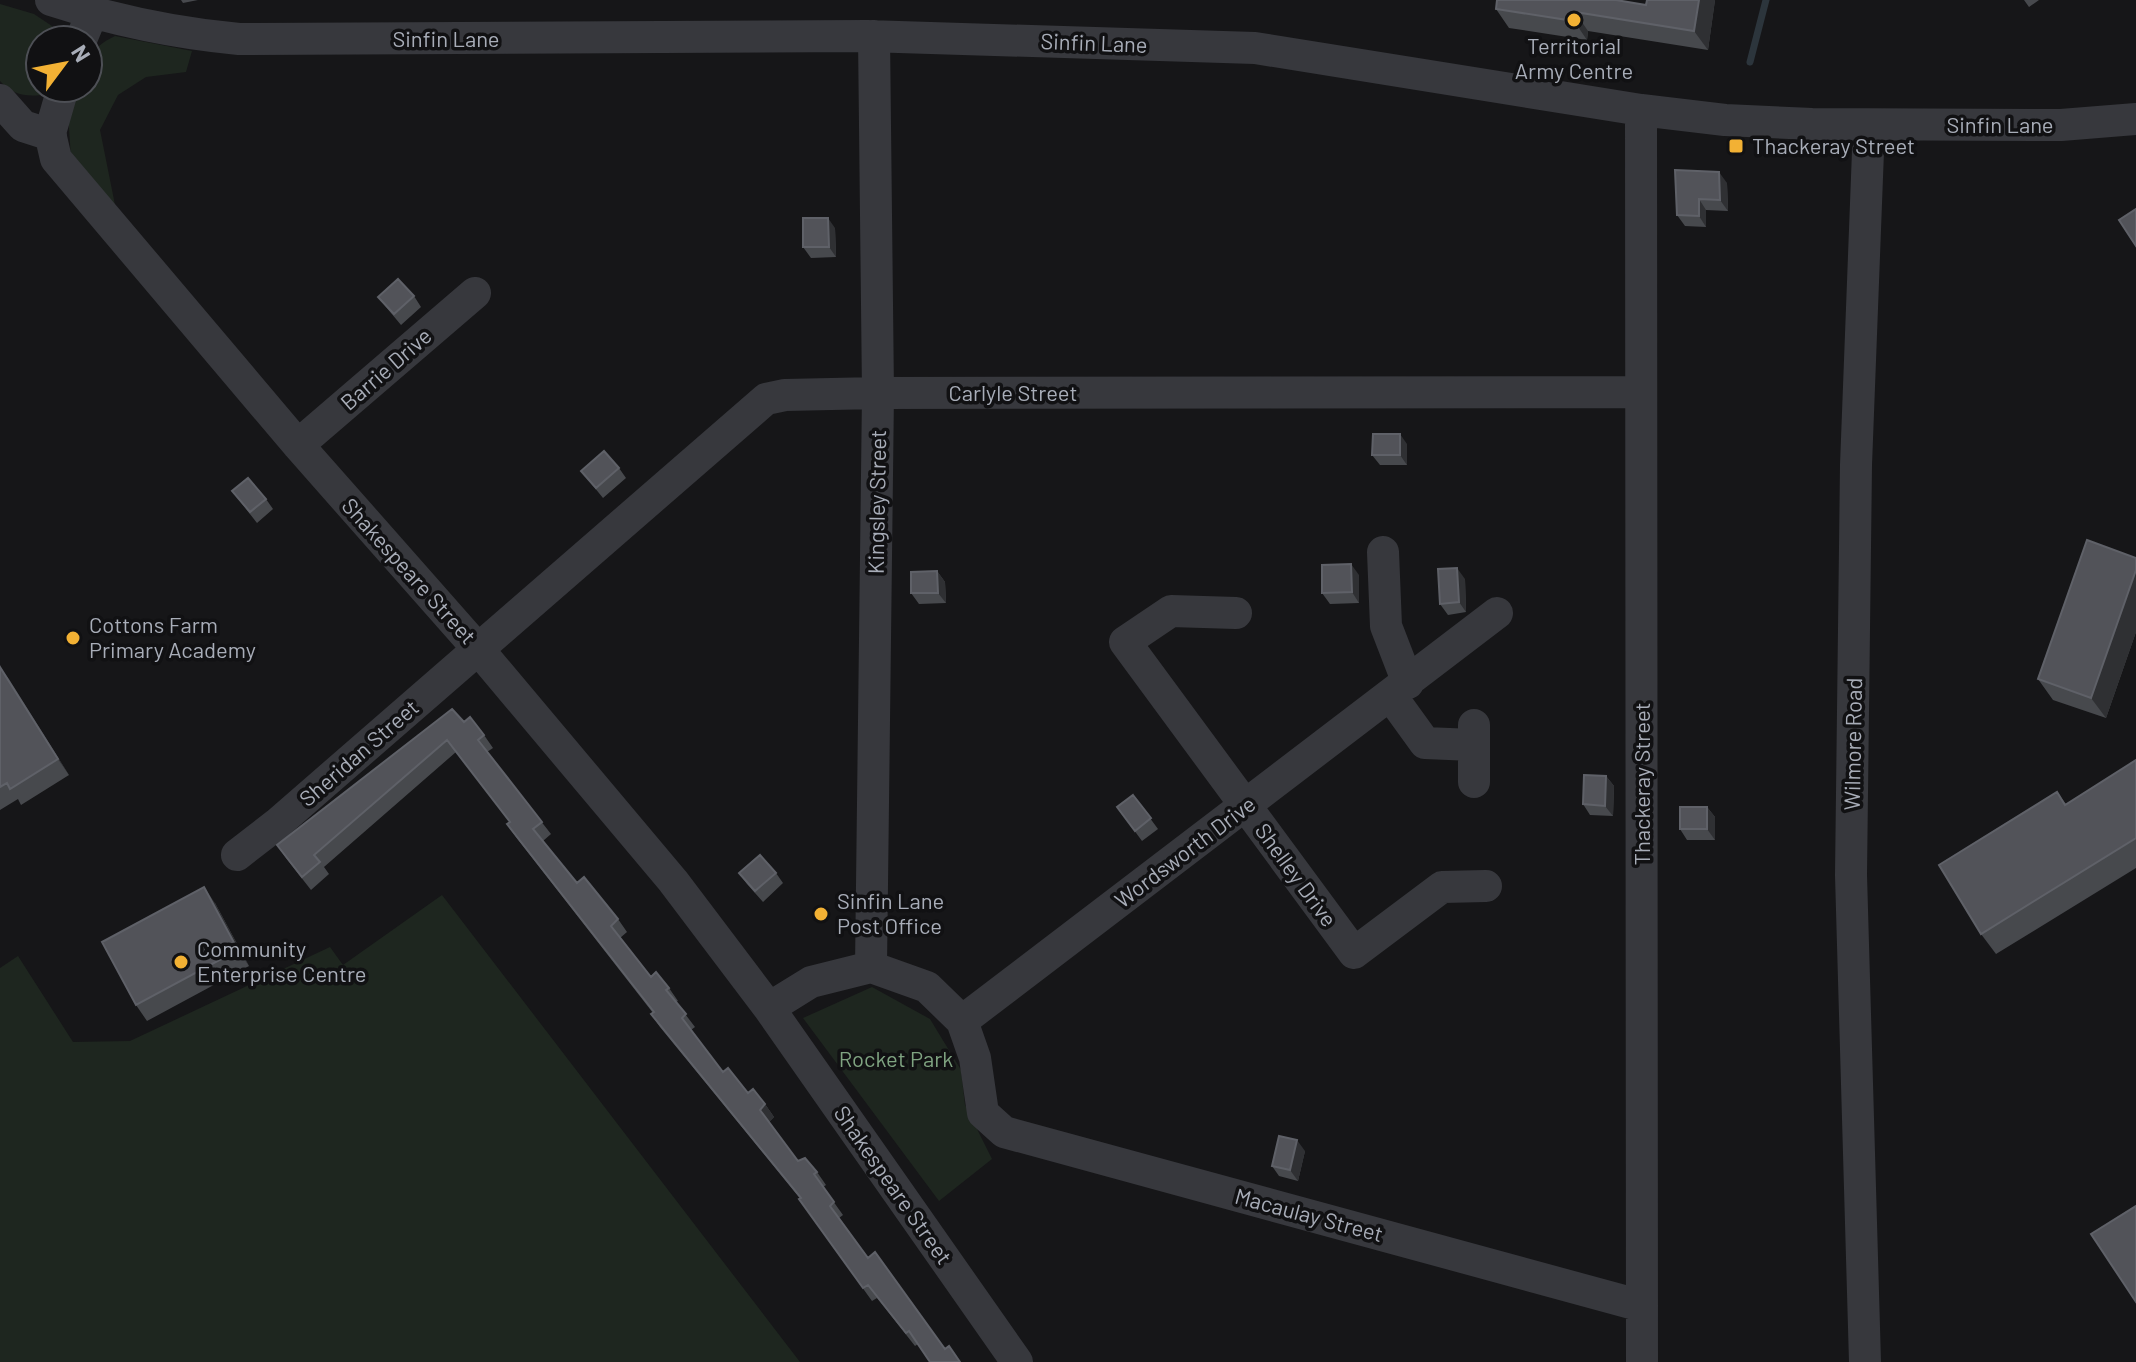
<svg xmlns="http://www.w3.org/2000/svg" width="2136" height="1362" viewBox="0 0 2136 1362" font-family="Barlow,sans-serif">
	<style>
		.green { fill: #1e261f }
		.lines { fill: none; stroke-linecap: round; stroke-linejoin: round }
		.stream { stroke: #2c353c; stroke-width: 7 }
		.minor { stroke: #37383d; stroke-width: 32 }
		.wall { fill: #47494d }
		.shaded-wall { fill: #2f3033 }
		.building { fill: #525359; stroke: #5f6168; stroke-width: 2 }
		.poi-dot { fill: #f2b134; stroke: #111113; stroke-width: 3 }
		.labels { text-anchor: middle; stroke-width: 7; stroke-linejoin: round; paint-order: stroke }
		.street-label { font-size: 22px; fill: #a8adb8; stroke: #111113 }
		.poi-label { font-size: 22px; fill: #a8adb8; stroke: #111113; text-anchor: start }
		.park-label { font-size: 22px; fill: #7fa381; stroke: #111113 }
	</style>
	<rect width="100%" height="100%" fill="#161618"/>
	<path class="green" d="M 0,4 L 34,14 L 52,26 L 56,40 L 40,40 L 40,88 L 47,88 L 41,95 C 24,97 12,94 0,81 Z
		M 115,36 L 192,51 L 186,72 L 146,77 L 118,95 L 100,130 L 115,205 L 71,158 L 68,113 L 76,88 L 88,88 C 88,60 88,49 115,36 Z
		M 442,895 L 800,1362 L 0,1362 L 0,968 L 18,956 L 73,1042 L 130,1041 L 330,947 L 343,965 Z
		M 872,987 L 930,1019 L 961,1070 L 965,1105 L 992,1159 L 939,1201 L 803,1018 Z"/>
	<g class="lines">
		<path class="stream" d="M 1750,62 L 1766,0"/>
		<path class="minor" d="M 51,0 C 113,20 174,33 239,39 L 867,36 L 1255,48 L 1641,110 L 1725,120 L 1812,124 L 2061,125 L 2136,119
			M 81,40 L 92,13
			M 63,88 L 50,133 L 56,159 L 298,445 L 478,649 L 673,881 L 769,1008 L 1017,1362
			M 0,100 L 23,126 L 51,135
			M 1641,110 L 1642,1362
			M 298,445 L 475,293
			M 1383,552 L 1386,626 L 1408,683
			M 1236,613 L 1171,611 L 1125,642 L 1354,953 L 1442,887 L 1486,886
			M 1391,696 L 1425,743 L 1473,745
			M 1474,725 L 1474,782
			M 237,855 L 277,824 L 766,399 L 785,395 L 878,393 L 1641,392
			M 871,967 L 878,393 L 874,36
			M 769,1008 L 811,982 L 871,967 L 927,987 L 962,1021 L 975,1058 L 983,1113 L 1004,1132 L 1642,1306
			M 962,1021 L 1497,613
			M 1865,1362 L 1851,875 L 1856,465 L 1869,125"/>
	</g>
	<path class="wall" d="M 181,0 L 198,0 L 183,3 Z
		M 1715,0 L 1708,50 L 1588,31 L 1587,40 L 1509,28 L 1496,9 L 1646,5 Z
		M 2024,0 L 2039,0 L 2029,7 Z
		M 1675,170 L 1727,183 L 1728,211 L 1706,210 L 1706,227 L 1685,226 L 1677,215 Z
		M 835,228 L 836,257 L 811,258 L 803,247 Z
		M 414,296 L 421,307 L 401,325 L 386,307 L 378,297 Z
		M 1407,444 L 1407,465 L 1380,465 L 1372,455 Z
		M 619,468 L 626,478 L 603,498 L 581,471 Z
		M 232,491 L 266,499 L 273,509 L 257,523 Z
		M 2136,558 L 2136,632 L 2106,718 L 2053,700 L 2038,679 Z
		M 937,571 L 945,582 L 946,603 L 919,604 L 911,593 Z
		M 1359,575 L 1359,603 L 1330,604 L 1322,593 Z
		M 1465,579 L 1466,612 L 1448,615 L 1440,604 Z
		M 0,667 L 69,775 L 21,805 L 18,799 L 0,810 Z
		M 464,722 L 484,735 L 493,748 L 487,752 L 551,834 L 543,841 L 577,883 L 618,919 L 627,932 L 620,938 L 651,977 L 669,988 L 678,1001 L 676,1002 L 695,1027 L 691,1030 L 723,1072 L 748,1093 L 765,1104 L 774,1117 L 769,1122 L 798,1161 L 817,1172 L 826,1185 L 823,1187 L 843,1215 L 839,1218 L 868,1258 L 945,1349 L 961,1362 L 918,1344 L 915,1346 L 877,1298 L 872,1301 L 808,1212 L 800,1198 L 660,1027 L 651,1014 L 653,1013 L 516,837 L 507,824 L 510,822 L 456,752 L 324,867 L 329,874 L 311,890 L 286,858 L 277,845 Z
		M 2136,760 L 2136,868 L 1996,954 L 1981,934 L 2057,792 L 2066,804 Z
		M 1606,776 L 1614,786 L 1613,816 L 1590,815 L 1583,804 Z
		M 1133,795 L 1158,829 L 1142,841 L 1117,807 Z
		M 1707,807 L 1715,817 L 1715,840 L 1687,840 L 1680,829 Z
		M 739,873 L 776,873 L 783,883 L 763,902 L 747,884 Z
		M 215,903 L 249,966 L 147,1021 L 136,1005 Z
		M 1305,1151 L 1298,1181 L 1279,1176 L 1272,1166 Z"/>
	<path class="shaded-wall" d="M 1699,0 L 1715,0 L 1708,50 L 1694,31 Z
		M 1575,12 L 1588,31 L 1587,40 L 1574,21 Z
		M 1719,172 L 1727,183 L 1728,211 L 1720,200 Z
		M 1699,199 L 1706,210 L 1706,227 L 1699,216 Z
		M 828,218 L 835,228 L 836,257 L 829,247 Z
		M 1400,434 L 1407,444 L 1407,465 L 1400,455 Z
		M 1351,564 L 1359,575 L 1359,603 L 1352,592 Z
		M 1457,568 L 1465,579 L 1466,612 L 1459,602 Z
		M 2136,570 L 2136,632 L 2106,718 L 2091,698 Z
		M 937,571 L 945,582 L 946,603 L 938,593 Z
		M 0,667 L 9,679 L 69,775 L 58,759 Z
		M 1606,776 L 1614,786 L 1613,816 L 1605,806 Z
		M 1707,807 L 1715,817 L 1715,840 L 1707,829 Z
		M 204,887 L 215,903 L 249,966 L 238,950 Z
		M 765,1104 L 774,1117 L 769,1122 L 760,1110 Z
		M 1297,1140 L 1305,1151 L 1298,1181 L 1290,1170 Z"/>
	<path class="building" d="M 1497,0 L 1616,0 L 1646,5 L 1647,0 L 1699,0 L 1694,31 L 1575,12 L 1574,21 L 1496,9 Z
		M 1675,170 L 1719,172 L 1720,200 L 1699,199 L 1699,216 L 1677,215 Z
		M 2136,209 L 2136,246 L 2119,220 Z
		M 803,218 L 828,218 L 829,247 L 803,247 Z
		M 398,279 L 414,296 L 394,314 L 378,297 Z
		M 1373,434 L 1400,434 L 1400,455 L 1372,455 Z
		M 604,451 L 619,468 L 596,488 L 581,471 Z
		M 248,478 L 266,499 L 250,512 L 232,491 Z
		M 2087,540 L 2136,558 L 2136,570 L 2091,698 L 2038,679 Z
		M 1351,564 L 1352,592 L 1322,593 L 1322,565 Z
		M 1457,568 L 1459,602 L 1440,604 L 1438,569 Z
		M 937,571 L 938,593 L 911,593 L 911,572 Z
		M 0,667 L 58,759 L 10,789 L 7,783 L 0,787 Z
		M 452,709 L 464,722 L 470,717 L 484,735 L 478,740 L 542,822 L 533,829 L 577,883 L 584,877 L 618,919 L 611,926 L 651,977 L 656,972 L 669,988 L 666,990 L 686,1014 L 682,1018 L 723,1072 L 728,1068 L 748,1093 L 753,1089 L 765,1104 L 760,1110 L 798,1161 L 805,1158 L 817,1172 L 814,1174 L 834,1202 L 830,1206 L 868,1258 L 875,1252 L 945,1349 L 949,1346 L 960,1362 L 930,1362 L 909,1331 L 906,1333 L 868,1285 L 863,1288 L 799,1199 L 801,1198 L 651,1014 L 654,1012 L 507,824 L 510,822 L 447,740 L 314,855 L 320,862 L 302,877 L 277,845 Z
		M 2136,760 L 2136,838 L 1981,934 L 1939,865 L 2057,792 L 2065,805 Z
		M 1584,775 L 1606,776 L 1605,806 L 1583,804 Z
		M 1133,795 L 1151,818 L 1135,831 L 1117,807 Z
		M 1680,807 L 1707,807 L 1707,829 L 1680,829 Z
		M 760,855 L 776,873 L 755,891 L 739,873 Z
		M 204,887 L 238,950 L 136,1005 L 102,942 Z
		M 1279,1136 L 1297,1140 L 1290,1170 L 1272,1166 Z
		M 2136,1206 L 2136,1302 L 2091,1234 Z"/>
	<g class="poi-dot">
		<circle cx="1574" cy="20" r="8"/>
		<rect x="1728" y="138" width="16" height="16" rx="4"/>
		<circle cx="73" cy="638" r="8"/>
		<circle cx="821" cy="914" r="8"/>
		<circle cx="181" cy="962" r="8"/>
	</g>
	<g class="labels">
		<g class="street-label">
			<text x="446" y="47">Sinfin Lane</text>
			<text transform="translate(1094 43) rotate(2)" y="8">Sinfin Lane</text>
			<text x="2000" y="133">Sinfin Lane</text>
			<text transform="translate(386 369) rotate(-41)" y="8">Barrie Drive</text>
			<text x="1013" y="401">Carlyle Street</text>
			<text transform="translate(877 502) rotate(-89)" y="8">Kingsley Street</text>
			<text transform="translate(409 571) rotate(48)" y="8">Shakespeare Street</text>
			<text transform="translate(1853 744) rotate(-89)" y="8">Wilmore Road</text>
			<text transform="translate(359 753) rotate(-41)" y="8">Sheridan Street</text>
			<text transform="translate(1642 784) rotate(-90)" y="8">Thackeray Street</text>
			<text transform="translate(1185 852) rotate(-37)" y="8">Wordsworth Drive</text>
			<text transform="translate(1296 875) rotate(54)" y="8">Shelley Drive</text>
			<text transform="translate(893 1185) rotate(55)" y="8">Shakespeare Street</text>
			<text transform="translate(1309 1215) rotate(15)" y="8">Macaulay Street</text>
		</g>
		<g class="poi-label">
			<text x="1574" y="54" text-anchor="middle">Territorial<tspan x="1574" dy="25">Army Centre</tspan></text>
			<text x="1752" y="154">Thackeray Street</text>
			<text x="89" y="633">Cottons Farm<tspan x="89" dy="25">Primary Academy</tspan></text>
			<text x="837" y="909">Sinfin Lane<tspan x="837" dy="25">Post Office</tspan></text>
			<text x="197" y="957">Community<tspan x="197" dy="25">Enterprise Centre</tspan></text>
		</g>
		<g class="park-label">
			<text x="896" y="1067">Rocket Park</text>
		</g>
	</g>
	<g transform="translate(64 64) rotate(58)"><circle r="38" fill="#111113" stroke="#4d4f55" stroke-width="2"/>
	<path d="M0-6L14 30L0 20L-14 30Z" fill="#f2b134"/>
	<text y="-12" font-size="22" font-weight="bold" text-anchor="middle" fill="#a8adb8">N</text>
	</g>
</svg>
